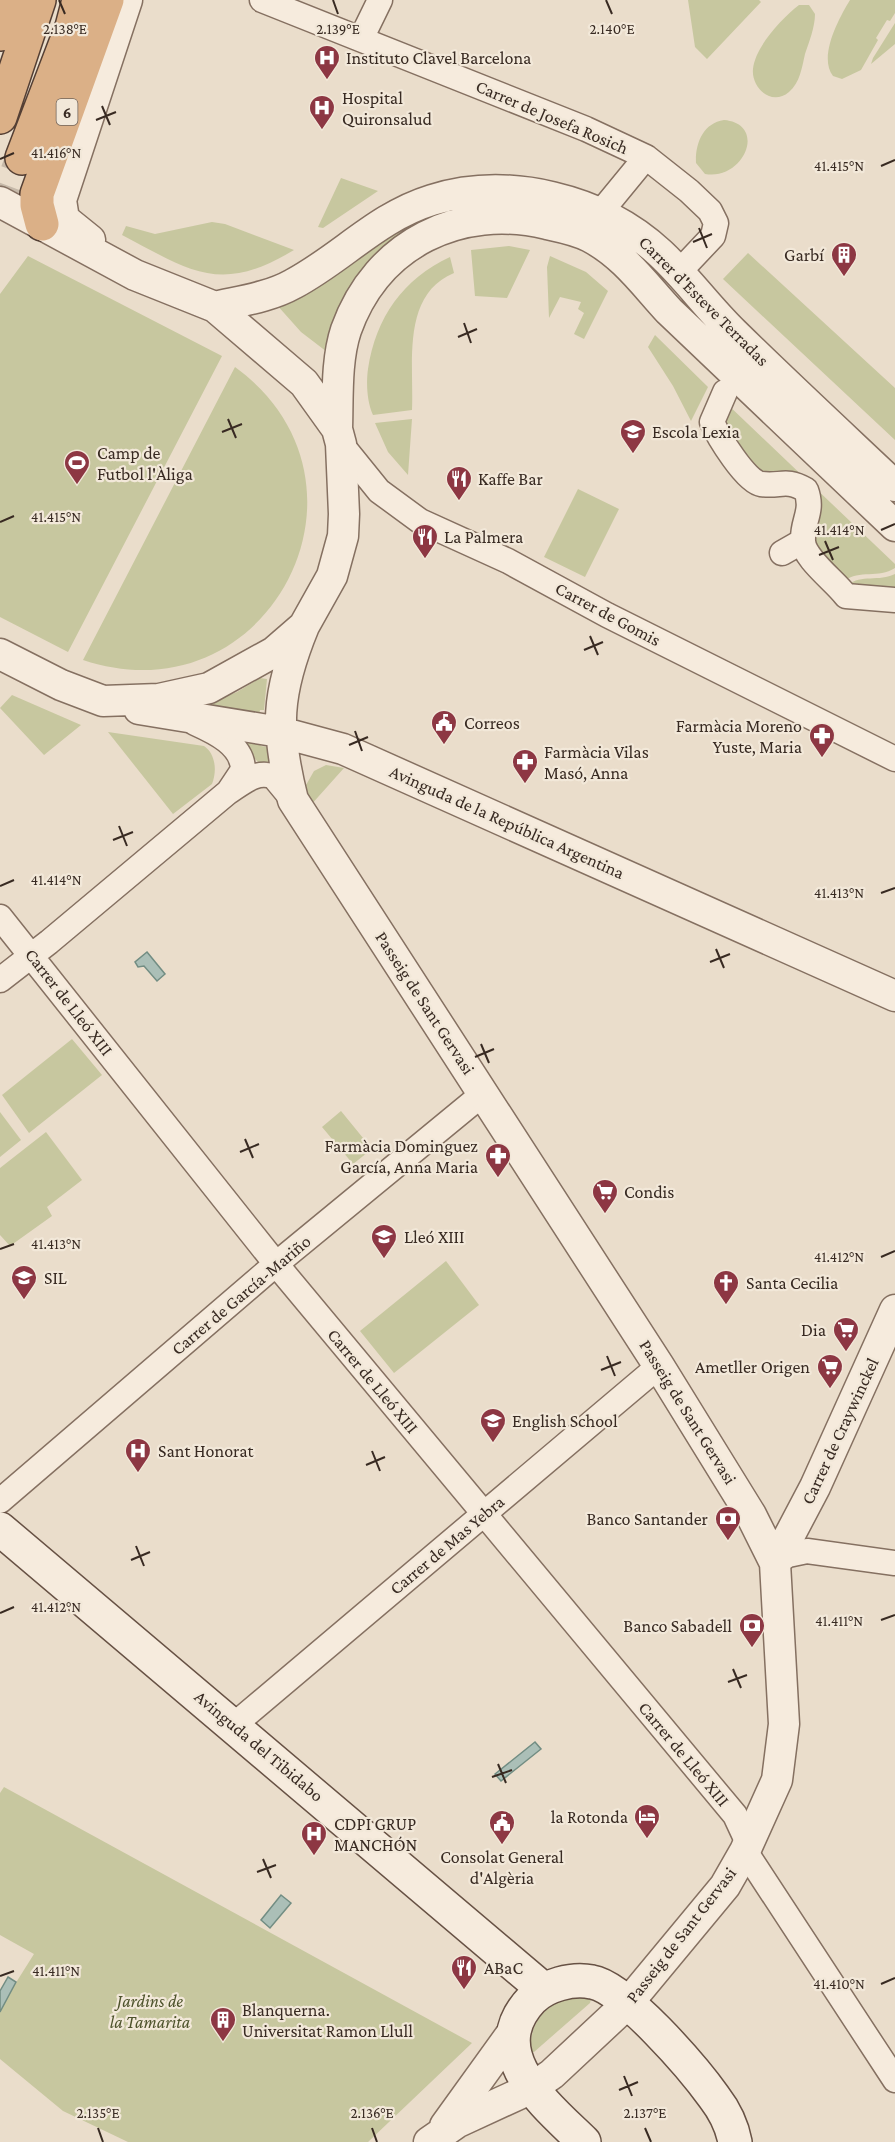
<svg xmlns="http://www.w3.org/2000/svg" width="895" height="2142" viewBox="0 0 895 2142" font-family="'Crimson Pro',serif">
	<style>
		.green { fill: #c7c79f }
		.water { fill: #abbfb7; stroke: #728d83; stroke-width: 1.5 }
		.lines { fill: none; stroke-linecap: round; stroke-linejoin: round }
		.trunk-tunnel { stroke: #c6b9a9; stroke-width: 33; stroke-dasharray: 33 16; stroke-linecap: butt }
		.minor-casing { stroke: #857061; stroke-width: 27 }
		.tertiary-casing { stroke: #857061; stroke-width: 33 }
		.secondary-casing { stroke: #675144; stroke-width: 36 }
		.trunk-casing { stroke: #543f34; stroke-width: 36 }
		.minor { stroke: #f6ebdd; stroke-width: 24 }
		.tertiary { stroke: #f6ebdd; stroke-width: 30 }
		.secondary { stroke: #f6ebdd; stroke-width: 33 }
		.trunk { stroke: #dbb087; stroke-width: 33 }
		.ticks { fill: none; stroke: #382a22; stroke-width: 2 }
		.labels { text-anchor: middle; stroke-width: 4.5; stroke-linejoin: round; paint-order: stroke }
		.shield { fill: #f2e8d9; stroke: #706359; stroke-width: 1.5 }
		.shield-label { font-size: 16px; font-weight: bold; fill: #382a22 }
		.poi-label { font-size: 18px; fill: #382a22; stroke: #f2e8d9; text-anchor: start }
		.street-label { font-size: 18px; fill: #382a22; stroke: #f2e8d9 }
		.park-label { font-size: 18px; font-style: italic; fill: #4d522b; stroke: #f2e8d9 }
		.ticks-label { font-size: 15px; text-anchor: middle; fill: #382a22; stroke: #f2e8d9; stroke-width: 4.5; stroke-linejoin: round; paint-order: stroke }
	</style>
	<rect width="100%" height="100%" fill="#eaddcb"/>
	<path class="green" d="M 688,0 L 759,0 L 761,2 L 707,59 L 695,47 Z
		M 850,0 L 895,0 L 895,13 L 890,21 L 887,20 L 876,38 L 878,40 L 861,70 L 842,79 L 833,76 C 818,57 839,18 850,0 Z
		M 799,5 L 809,5 L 815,14 C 815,27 809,42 805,54 C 802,67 800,83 789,92 C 771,107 751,87 753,69 C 755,47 782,18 799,5 Z
		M 895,23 L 895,44 L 871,64 L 873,58 Z
		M 724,120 C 768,124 744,181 705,174 L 696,163 C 695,144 703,123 724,120 Z
		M 341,178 L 378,191 L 323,228 L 318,227 Z
		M 476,202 L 443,218 L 331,355 L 301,332 L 276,304 L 402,224 Z
		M 212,222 L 225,224 L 294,250 C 220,295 191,271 122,235 L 126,226 L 155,234 Z
		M 509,246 L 530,250 L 507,298 L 475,296 L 471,250 Z
		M 748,253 L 895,388 L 895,440 L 723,279 Z
		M 28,256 L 222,356 L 68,652 L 0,617 L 0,294 Z
		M 550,256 L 586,272 L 608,291 L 584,339 L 574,334 L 584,313 L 578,309 L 581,302 L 560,297 L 549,318 L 547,267 Z
		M 450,257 L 454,273 C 401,295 414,363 412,410 L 373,415 C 367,402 366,383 368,369 C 376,317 403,279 450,257 Z
		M 655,335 L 708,387 L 691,421 L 673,386 L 648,347 Z
		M 235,367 C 393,482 269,722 83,660 Z
		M 725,402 L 895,564 L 895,568 C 878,579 860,569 844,581 L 813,549 L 816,504 L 760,478 L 718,416 Z
		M 412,419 L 408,475 L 388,452 L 375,423 Z
		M 578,489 L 619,509 L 585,577 L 544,557 Z
		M 895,574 L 895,592 L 848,585 C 861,574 879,582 895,574 Z
		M 260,678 L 267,679 L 264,710 L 260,710 L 259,716 L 204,705 L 237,692 Z
		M 12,695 L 81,725 L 44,755 L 0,708 Z
		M 108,732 L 204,746 C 216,754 217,772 212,784 L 173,814 Z
		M 238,741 L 259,742 L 261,746 L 267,747 L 270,764 L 258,762 Z
		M 326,765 L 344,768 L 310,806 L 306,785 L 314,771 Z
		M 72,1039 L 102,1075 L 29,1133 L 2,1095 Z
		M 341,1111 L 372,1149 L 353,1164 L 322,1127 Z
		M 0,1112 L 21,1140 L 0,1157 Z
		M 46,1132 L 82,1180 L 47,1207 L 52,1216 L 10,1246 L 0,1235 L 0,1168 Z
		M 446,1261 L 479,1305 L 394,1373 L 360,1331 Z
		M 4,1787 L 472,2043 L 368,2142 L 128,2142 L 63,2111 L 0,2059 L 0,2008 L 34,1954 L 0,1935 L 0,1793 Z
		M 573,1997 L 591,1999 L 590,2003 L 534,2052 L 530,2052 C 530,2022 545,2004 573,1997 Z"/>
	<path class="water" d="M 147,952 L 165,974 L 157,981 L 144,966 L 138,967 L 135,962 Z
		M 535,1742 L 541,1749 L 501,1781 L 495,1774 Z
		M 281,1895 L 291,1903 L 270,1928 L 261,1920 Z
		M 8,1977 L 16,1982 L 0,2012 L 0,1991 Z"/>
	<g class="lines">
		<path class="trunk-tunnel" d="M 0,218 L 22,158"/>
		<defs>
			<path id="minor" d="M 262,0 L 586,129 L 646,157 L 689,191 L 710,211 L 716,223 L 713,236 L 679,272
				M 361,39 L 380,0
				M 600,213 L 646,157
				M 725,392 L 712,422 C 718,436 746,482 761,484 C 781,487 785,478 806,490 C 814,512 802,520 803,541 C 804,559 835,581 846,596 L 895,600
				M 341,444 L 379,491 L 420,521 L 508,561 L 607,615 L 895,759
				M 782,553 L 803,541
				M 195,723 C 215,732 243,745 243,770 L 229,791
				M 0,917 L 276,1264 L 735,1815 L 748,1843
				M 0,980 L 49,942 L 227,793 C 241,784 257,769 274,777 L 293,800
				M 0,1501 L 276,1264 L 484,1093
				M 775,1563 L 788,1555 L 807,1551 L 895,1563
				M 234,1725 L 659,1366
				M 745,1851 L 895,2080"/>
			<path id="tertiary" d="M 0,202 L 135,275 L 215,307 L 304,383 L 337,429 L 341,444 L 344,514 L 343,536 L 332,576 L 304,626 L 274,652 L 209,688 L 159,699 L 103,701 L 61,685 L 0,654
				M 90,240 L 64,219 L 61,200 L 127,0
				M 215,307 C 241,301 270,297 293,284 C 342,258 377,217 432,200 C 508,176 602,199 660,253 C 687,278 708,308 734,333 C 787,385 841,435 895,486
				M 337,429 C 338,397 336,360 346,330 C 377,243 460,203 547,224 C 561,227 577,230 590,237 C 624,255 644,284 669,311 L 895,526
				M 304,626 C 276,694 275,729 293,800 L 659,1366 L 751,1515 L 775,1563 L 784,1724 L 777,1780 L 745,1851 L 725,1886 L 628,2003 L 552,2074 L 532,2088 L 458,2122 L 429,2142
				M 139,709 L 280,732 L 343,749 L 895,996
				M 775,1563 L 815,1487 L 895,1310
				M 445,2126 L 512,2033"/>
			<path id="secondary" d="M 0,1529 L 543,1989
				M 584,2142 C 546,2105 481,2053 532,1999 C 546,1985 572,1978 592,1982 C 624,1987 694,2069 714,2097 C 724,2110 732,2126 735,2142"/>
			<path id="trunk" d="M 0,34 L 11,0
				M 0,117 L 39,0
				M 22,158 L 72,27 L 79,0
				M 42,224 L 37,205 L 37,194 L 107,0"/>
		</defs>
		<use href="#minor" class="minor-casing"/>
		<use href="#tertiary" class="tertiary-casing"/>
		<use href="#secondary" class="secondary-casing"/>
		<use href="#trunk" class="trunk-casing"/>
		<use href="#minor" class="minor"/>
		<use href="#tertiary" class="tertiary"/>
		<use href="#secondary" class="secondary"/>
		<use href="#trunk" class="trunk"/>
	</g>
	<path class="ticks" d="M 59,0 L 65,14M 333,0 L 338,14M 606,0 L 612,14M 102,106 L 110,125M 96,120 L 116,112M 0,159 L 14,153M 881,166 L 895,160M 699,228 L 707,248M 693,242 L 712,234M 464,323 L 471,343M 458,337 L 477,329M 228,419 L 236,438M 222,432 L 242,424M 0,522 L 14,516M 881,530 L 895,524M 825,541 L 833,560M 819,555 L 839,547M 590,636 L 598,655M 584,650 L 603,642M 355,731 L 362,751M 349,745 L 368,737M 119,826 L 127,846M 113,840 L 133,832M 0,886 L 14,880M 881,893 L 895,888M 716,949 L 724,968M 710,962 L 730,954M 481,1044 L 489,1063M 475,1057 L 494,1049M 245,1139 L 253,1158M 240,1152 L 259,1144M 0,1249 L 14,1244M 881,1257 L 895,1251M 607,1356 L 615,1376M 601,1370 L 621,1362M 372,1451 L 380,1471M 366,1465 L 385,1457M 136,1546 L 144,1566M 131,1560 L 150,1552M 0,1613 L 14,1607M 881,1620 L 895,1615M 733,1669 L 741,1688M 728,1682 L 747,1675M 498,1764 L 506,1783M 492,1777 L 512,1770M 263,1859 L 271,1878M 257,1872 L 276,1865M 0,1976 L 14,1971M 881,1984 L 895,1978M 624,2076 L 632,2096M 619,2090 L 638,2082M 98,2128 L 103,2142M 372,2128 L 377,2142M 645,2128 L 651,2142"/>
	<defs>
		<symbol id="hospital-pin" viewBox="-11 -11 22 30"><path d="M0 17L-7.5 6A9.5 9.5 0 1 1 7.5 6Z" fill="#8d3743" stroke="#f2e8d9"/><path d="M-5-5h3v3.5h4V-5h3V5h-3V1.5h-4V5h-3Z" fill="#fff"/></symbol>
		<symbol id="building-pin" viewBox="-11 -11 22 30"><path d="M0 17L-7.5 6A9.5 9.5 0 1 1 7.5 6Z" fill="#8d3743" stroke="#f2e8d9"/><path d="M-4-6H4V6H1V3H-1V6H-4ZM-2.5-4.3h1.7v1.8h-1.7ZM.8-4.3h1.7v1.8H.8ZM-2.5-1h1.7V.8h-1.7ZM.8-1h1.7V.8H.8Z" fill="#fff"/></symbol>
		<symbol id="school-pin" viewBox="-11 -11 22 30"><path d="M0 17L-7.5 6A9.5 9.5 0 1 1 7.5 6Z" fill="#8d3743" stroke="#f2e8d9"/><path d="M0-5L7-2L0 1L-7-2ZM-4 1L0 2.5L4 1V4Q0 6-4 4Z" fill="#fff"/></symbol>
		<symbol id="stadium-pin" viewBox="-11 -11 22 30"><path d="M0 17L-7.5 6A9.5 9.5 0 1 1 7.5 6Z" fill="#8d3743" stroke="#f2e8d9"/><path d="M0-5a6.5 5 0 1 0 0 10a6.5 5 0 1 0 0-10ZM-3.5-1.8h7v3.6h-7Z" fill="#fff"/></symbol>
		<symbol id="restaurant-pin" viewBox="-11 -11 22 30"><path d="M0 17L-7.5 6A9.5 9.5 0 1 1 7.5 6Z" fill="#8d3743" stroke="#f2e8d9"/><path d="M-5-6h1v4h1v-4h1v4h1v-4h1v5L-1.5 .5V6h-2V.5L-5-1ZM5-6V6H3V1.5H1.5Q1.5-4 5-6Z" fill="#fff"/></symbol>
		<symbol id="civic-pin" viewBox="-11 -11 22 30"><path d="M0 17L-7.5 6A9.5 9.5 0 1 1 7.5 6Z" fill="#8d3743" stroke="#f2e8d9"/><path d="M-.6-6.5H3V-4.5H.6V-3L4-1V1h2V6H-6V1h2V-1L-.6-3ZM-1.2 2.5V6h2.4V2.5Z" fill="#fff"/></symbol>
		<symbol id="pharmacy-pin" viewBox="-11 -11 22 30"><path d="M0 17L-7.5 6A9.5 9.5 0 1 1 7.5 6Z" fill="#8d3743" stroke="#f2e8d9"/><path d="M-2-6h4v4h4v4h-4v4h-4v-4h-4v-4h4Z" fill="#fff"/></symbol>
		<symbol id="supermarket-pin" viewBox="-11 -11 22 30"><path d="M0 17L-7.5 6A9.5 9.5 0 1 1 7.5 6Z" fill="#8d3743" stroke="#f2e8d9"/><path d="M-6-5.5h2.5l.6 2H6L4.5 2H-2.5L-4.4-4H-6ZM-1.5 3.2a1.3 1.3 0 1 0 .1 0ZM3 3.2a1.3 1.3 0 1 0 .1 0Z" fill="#fff"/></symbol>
		<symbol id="church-pin" viewBox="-11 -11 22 30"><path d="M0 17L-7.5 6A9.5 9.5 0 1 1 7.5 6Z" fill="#8d3743" stroke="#f2e8d9"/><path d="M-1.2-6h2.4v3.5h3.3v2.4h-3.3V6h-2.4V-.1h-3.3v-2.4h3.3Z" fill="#fff"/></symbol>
		<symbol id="bank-pin" viewBox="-11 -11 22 30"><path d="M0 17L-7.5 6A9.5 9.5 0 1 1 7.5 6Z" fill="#8d3743" stroke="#f2e8d9"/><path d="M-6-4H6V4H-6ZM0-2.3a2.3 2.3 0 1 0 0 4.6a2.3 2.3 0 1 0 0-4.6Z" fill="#fff"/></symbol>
		<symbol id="hotel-pin" viewBox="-11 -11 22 30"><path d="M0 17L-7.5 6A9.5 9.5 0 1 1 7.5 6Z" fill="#8d3743" stroke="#f2e8d9"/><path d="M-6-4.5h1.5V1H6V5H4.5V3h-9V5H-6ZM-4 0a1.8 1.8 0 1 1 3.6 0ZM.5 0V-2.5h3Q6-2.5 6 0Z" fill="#fff"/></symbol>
	</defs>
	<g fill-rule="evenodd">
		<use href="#hospital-pin" x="312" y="43" width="30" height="40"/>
		<use href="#hospital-pin" x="307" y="93" width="30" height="40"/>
		<use href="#building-pin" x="829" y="240" width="30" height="40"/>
		<use href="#school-pin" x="618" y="417" width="30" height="40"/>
		<use href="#stadium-pin" x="62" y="448" width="30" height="40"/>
		<use href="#restaurant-pin" x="444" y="464" width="30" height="40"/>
		<use href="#restaurant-pin" x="410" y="522" width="30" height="40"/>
		<use href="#civic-pin" x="429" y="708" width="30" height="40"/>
		<use href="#pharmacy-pin" x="807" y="721" width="30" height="40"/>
		<use href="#pharmacy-pin" x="510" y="747" width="30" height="40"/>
		<use href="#pharmacy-pin" x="483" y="1141" width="30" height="40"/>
		<use href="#supermarket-pin" x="590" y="1177" width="30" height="40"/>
		<use href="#school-pin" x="369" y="1222" width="30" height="40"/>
		<use href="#school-pin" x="9" y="1263" width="30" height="40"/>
		<use href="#church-pin" x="711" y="1268" width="30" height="40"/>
		<use href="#supermarket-pin" x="831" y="1315" width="30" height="40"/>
		<use href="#supermarket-pin" x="815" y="1352" width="30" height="40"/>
		<use href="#school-pin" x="478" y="1406" width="30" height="40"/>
		<use href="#hospital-pin" x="123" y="1436" width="30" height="40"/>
		<use href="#bank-pin" x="713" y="1504" width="30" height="40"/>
		<use href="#bank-pin" x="737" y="1611" width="30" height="40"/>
		<use href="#hotel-pin" x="632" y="1802" width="30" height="40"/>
		<use href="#civic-pin" x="487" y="1808" width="30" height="40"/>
		<use href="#hospital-pin" x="299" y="1819" width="30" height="40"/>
		<use href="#restaurant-pin" x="449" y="1953" width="30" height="40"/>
		<use href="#building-pin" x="208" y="2005" width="30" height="40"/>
	</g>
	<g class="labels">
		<rect class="shield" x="56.5" y="99" width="21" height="26" rx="4.5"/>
		<g class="shield-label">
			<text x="67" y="118">6</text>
		</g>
		<g class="poi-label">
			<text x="346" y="64">Instituto Clavel Barcelona</text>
			<text x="342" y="104">Hospital<tspan x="342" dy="21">Quironsalud</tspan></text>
			<text x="824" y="261" text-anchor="end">Garbí</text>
			<text x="652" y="438">Escola Lexia</text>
			<text x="97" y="459">Camp de<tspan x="97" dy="21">Futbol l'Àliga</tspan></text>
			<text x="478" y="485">Kaffe Bar</text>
			<text x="444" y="543">La Palmera</text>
			<text x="464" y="729">Correos</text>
			<text x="802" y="732" text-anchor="end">Farmàcia Moreno<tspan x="802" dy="21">Yuste, Maria</tspan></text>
			<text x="544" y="758">Farmàcia Vilas<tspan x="544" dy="21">Masó, Anna</tspan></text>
			<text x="478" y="1152" text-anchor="end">Farmàcia Dominguez<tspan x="478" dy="21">García, Anna Maria</tspan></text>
			<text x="624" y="1198">Condis</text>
			<text x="404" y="1243">Lleó XIII</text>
			<text x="44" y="1284">SIL</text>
			<text x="746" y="1289">Santa Cecilia</text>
			<text x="826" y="1336" text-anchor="end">Dia</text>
			<text x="810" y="1373" text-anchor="end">Ametller Origen</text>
			<text x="512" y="1427">English School</text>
			<text x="158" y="1457">Sant Honorat</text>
			<text x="708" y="1525" text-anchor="end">Banco Santander</text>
			<text x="732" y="1632" text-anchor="end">Banco Sabadell</text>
			<text x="628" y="1823" text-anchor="end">la Rotonda</text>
			<text x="334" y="1830">CDPI GRUP<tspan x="334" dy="21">MANCHÓN</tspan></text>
			<text x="502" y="1863" text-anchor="middle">Consolat General<tspan x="502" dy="21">d'Algèria</tspan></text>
			<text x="484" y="1974">ABaC</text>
			<text x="242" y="2016">Blanquerna.<tspan x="242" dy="21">Universitat Ramon Llull</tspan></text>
		</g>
		<g class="street-label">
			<text transform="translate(552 117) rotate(23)" y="6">Carrer de Josefa Rosich</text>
			<text transform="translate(704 301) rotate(45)" y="6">Carrer d'Esteve Terradas</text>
			<text transform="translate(608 614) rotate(28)" y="6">Carrer de Gomis</text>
			<text transform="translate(507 822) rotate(24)" y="6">Avinguda de la República Argentina</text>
			<text transform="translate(69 1002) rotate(52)" y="6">Carrer de Lleó XIII</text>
			<text transform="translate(425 1003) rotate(57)" y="6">Passeig de Sant Gervasi</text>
			<text transform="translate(241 1295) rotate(-40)" y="6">Carrer de García-Mariño</text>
			<text transform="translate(373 1381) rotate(50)" y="6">Carrer de Lleó XIII</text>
			<text transform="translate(688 1412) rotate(58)" y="6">Passeig de Sant Gervasi</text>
			<text transform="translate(840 1431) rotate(-65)" y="6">Carrer de Craywinckel</text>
			<text transform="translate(447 1545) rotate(-40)" y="6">Carrer de Mas Yebra</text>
			<text transform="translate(259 1746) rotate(40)" y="6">Avinguda del Tibidabo</text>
			<text transform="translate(684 1754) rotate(50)" y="6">Carrer de Lleó XIII</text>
			<text transform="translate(681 1935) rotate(-52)" y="6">Passeig de Sant Gervasi</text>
		</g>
		<g class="park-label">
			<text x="150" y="2007">Jardins de<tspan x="150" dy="21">la Tamarita</tspan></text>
		</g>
	</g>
	<g class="ticks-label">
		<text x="338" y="34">2.139°E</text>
		<text x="612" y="34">2.140°E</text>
		<text x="65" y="34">2.138°E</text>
		<text x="56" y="158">41.416°N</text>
		<text x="839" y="171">41.415°N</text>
		<text x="56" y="522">41.415°N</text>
		<text x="839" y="535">41.414°N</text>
		<text x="56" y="885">41.414°N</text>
		<text x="839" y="898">41.413°N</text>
		<text x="56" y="1249">41.413°N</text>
		<text x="839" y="1262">41.412°N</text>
		<text x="56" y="1612">41.412°N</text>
		<text x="839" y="1626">41.411°N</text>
		<text x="56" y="1976">41.411°N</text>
		<text x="839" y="1989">41.410°N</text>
		<text x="98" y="2118">2.135°E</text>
		<text x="372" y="2118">2.136°E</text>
		<text x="645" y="2118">2.137°E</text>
	</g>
</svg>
